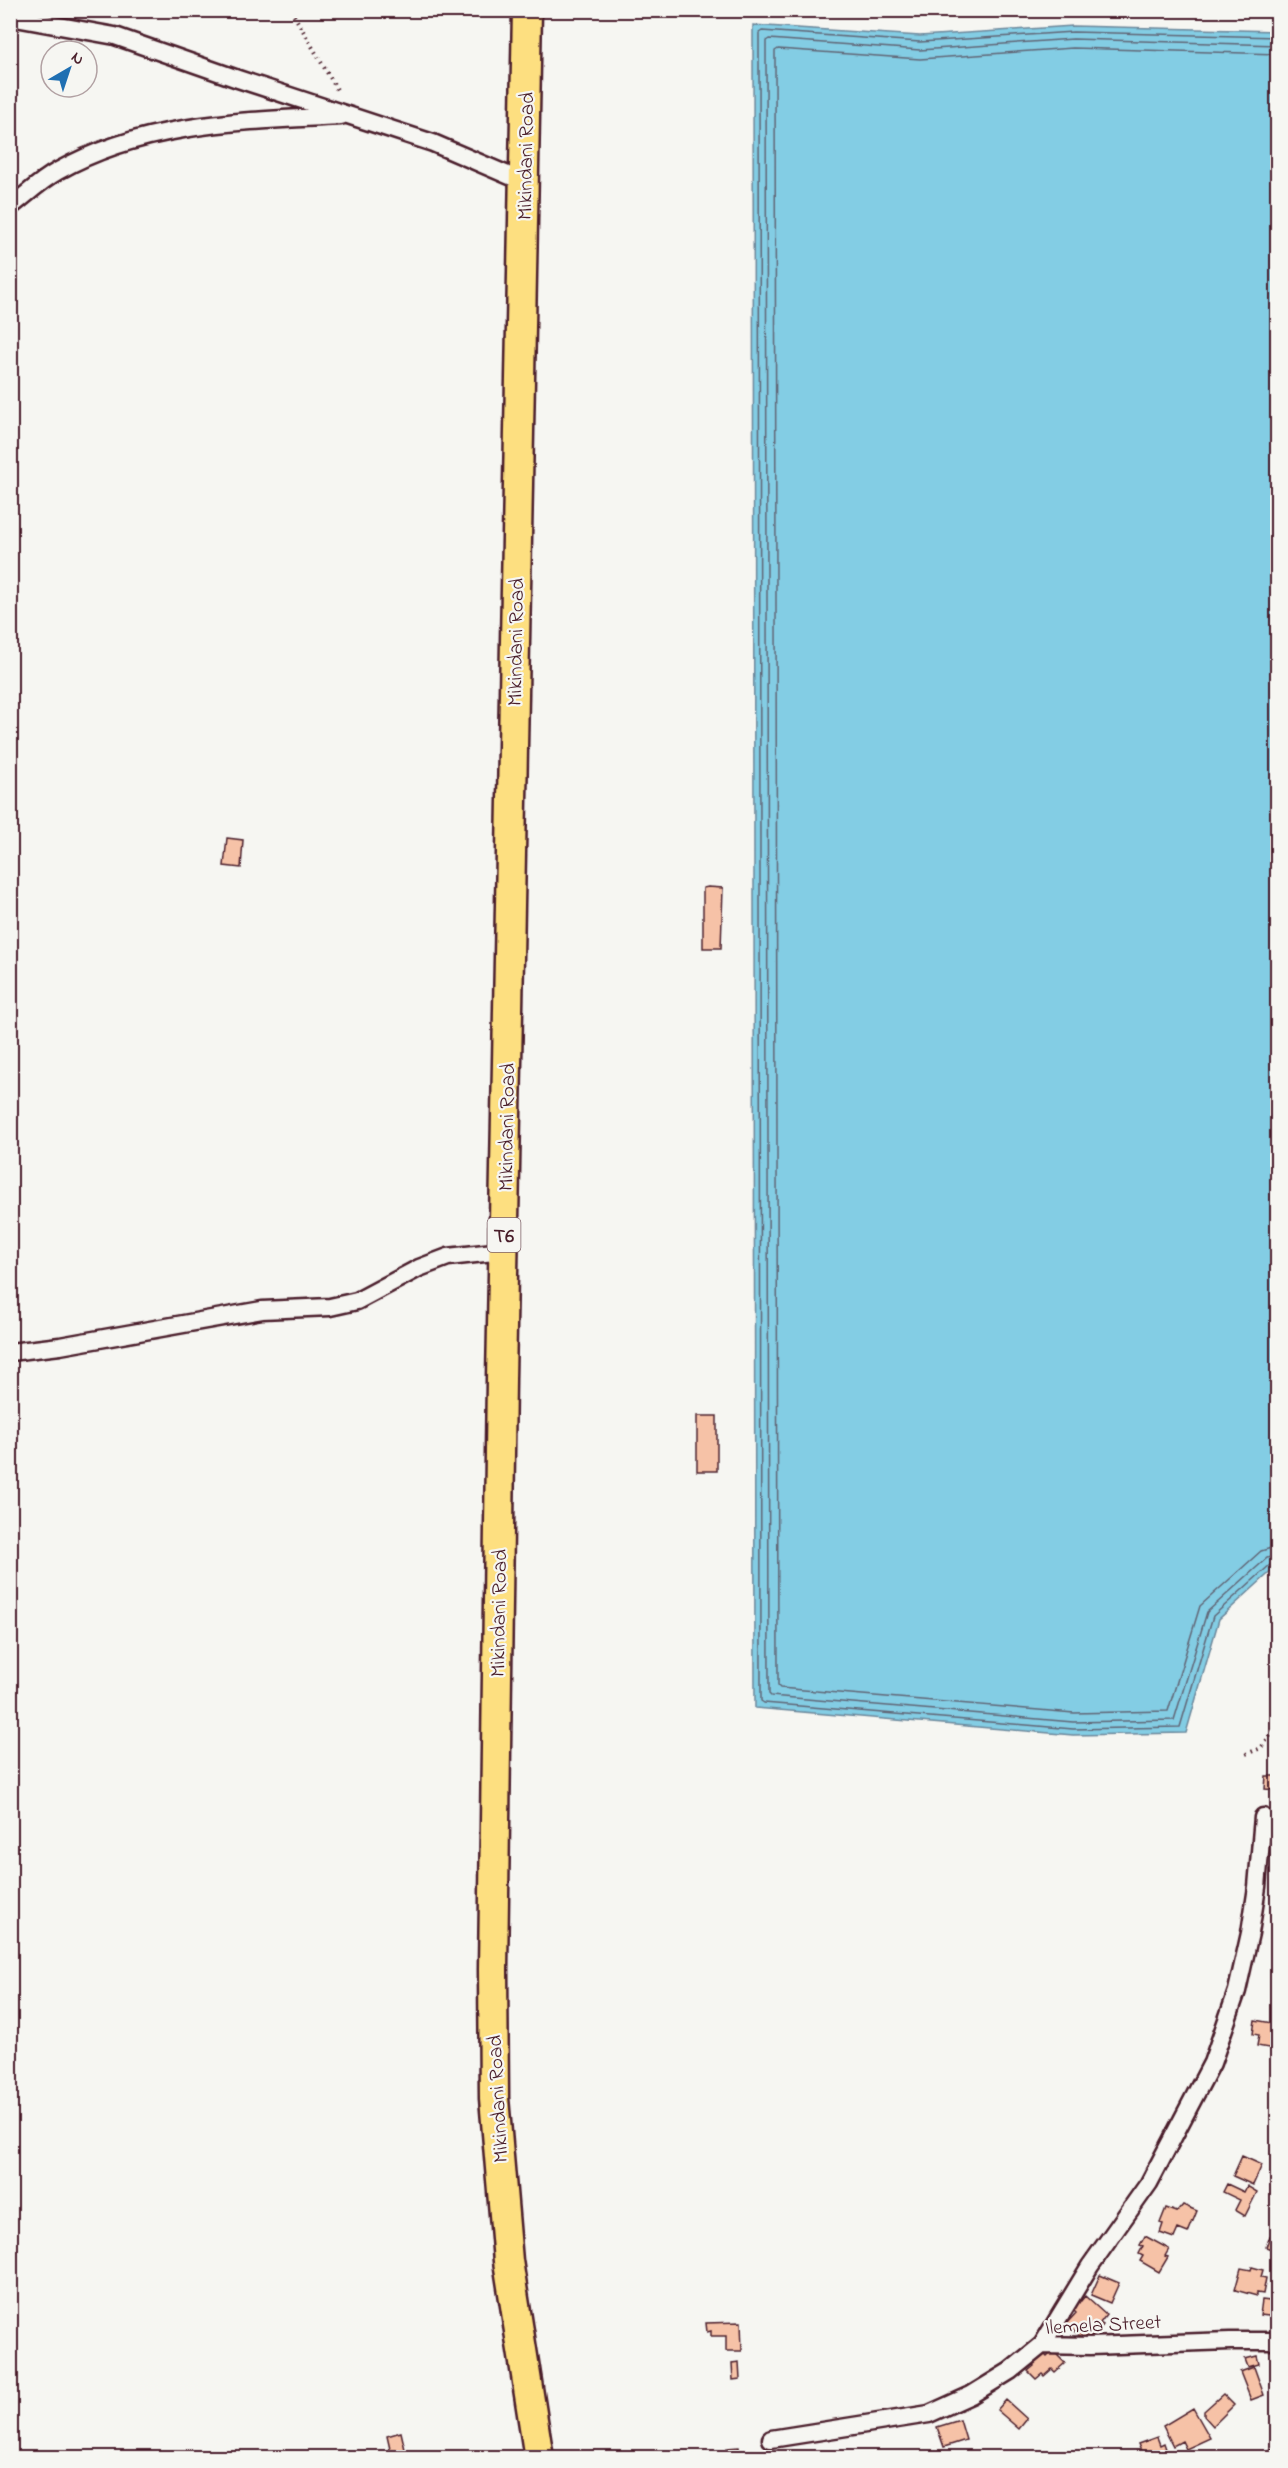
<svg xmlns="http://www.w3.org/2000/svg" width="1288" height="2468" viewBox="0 0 1288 2468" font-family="'Indie Flower',sans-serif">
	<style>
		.water { fill: #83cde4; stroke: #6c879a; stroke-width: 1.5 }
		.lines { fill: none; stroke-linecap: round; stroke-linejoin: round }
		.shore { stroke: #616575; stroke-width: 1.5 }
		.building { fill: #f6c2a7; stroke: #4a1f2b; stroke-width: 1.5 }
		.minor-casing { stroke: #4a1f2b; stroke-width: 21 }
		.trunk-casing { stroke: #4a1f2b; stroke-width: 33 }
		.path { stroke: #4a1f2b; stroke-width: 4; stroke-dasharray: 1.5 4.5; stroke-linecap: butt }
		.minor { stroke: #f6f6f2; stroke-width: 16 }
		.trunk { stroke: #fddf80; stroke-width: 28 }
		.labels { text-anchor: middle; stroke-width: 4.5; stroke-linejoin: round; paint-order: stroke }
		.shield { fill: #f6f6f2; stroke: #7e6067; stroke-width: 1.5 }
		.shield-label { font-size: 20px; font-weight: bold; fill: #4a1f2b }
		.street-label { font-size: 21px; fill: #4a1f2b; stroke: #f6f6f2 }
	</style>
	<rect width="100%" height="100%" fill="#f6f6f2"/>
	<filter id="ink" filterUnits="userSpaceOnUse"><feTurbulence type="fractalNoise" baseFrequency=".0167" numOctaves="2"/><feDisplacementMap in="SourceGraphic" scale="12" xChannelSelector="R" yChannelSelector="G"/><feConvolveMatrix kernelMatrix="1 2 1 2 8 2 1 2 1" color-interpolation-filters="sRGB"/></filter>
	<g filter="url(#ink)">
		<path class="water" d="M 753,25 L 920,36 L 1073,26 L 1277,31 L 1277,1566 L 1219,1619 L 1186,1733 L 1073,1735 L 755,1708 Z"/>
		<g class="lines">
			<path class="shore" d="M 1278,37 L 1073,32 L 920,42 L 762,31 L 759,33 L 761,1701 L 764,1703 L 1073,1729 L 1180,1727 L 1213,1616 L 1271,1564 L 1278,1562
				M 1278,45 L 1073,39 L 920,50 L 769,39 L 766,41 L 769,1694 L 771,1696 L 1073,1722 L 1174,1720 L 1207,1612 L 1267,1558 L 1278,1555
				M 1278,54 L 1073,48 L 920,59 L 778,49 L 775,51 L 778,1686 L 780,1688 L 1074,1713 L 1168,1711 L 1200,1606 L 1261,1551 L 1278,1546"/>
		</g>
		<path class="building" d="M 227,838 L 243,840 L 241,868 L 224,866 Z
			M 708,887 L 723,888 L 721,948 L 703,948 L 703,888 Z
			M 697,1416 L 717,1416 L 717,1471 L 697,1471 Z
			M 1266,1776 L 1278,1776 L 1278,1790 L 1265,1789 Z
			M 1255,2020 L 1278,2024 L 1274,2049 L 1257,2046 L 1259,2035 L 1253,2034 Z
			M 1242,2156 L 1262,2165 L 1253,2185 L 1233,2176 Z
			M 1227,2184 L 1244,2192 L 1247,2186 L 1257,2192 L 1245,2216 L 1235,2210 L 1240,2200 L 1223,2192 Z
			M 1183,2205 L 1197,2211 L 1188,2233 L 1178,2229 L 1174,2238 L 1160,2233 L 1163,2224 L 1160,2223 L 1166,2208 L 1177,2212 Z
			M 1145,2236 L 1169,2249 L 1165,2256 L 1168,2257 L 1159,2272 L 1140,2261 L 1143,2256 L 1139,2254 L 1143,2246 L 1140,2245 Z
			M 1270,2236 L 1278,2240 L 1274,2250 L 1266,2247 Z
			M 1252,2267 L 1263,2270 L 1261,2277 L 1266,2278 L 1263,2294 L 1257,2293 L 1257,2296 L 1235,2290 L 1241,2268 L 1251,2270 Z
			M 1100,2275 L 1119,2283 L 1110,2303 L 1091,2295 Z
			M 1085,2296 L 1106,2315 L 1100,2323 L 1103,2325 L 1088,2343 L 1066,2324 L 1076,2313 L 1070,2307 L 1078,2298 L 1081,2301 Z
			M 1262,2300 L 1278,2302 L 1278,2317 L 1260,2315 Z
			M 741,2322 L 742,2351 L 726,2351 L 726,2336 L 711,2336 L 711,2331 L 707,2332 L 706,2323 Z
			M 1053,2351 L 1065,2363 L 1055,2372 L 1052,2369 L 1044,2376 L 1042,2374 L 1036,2379 L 1028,2371 L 1034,2366 L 1031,2362 L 1038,2356 L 1040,2358 L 1044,2354 L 1047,2357 Z
			M 1257,2356 L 1259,2364 L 1248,2367 L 1245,2359 Z
			M 739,2362 L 740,2379 L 733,2380 L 732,2363 Z
			M 1254,2367 L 1264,2395 L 1251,2400 L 1240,2372 Z
			M 1223,2394 L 1234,2405 L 1213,2426 L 1204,2416 L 1204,2411 Z
			M 1006,2400 L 1027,2419 L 1019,2429 L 997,2410 Z
			M 1193,2408 L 1210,2438 L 1186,2449 L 1182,2441 L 1173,2446 L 1163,2426 Z
			M 960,2420 L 966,2440 L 944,2447 L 937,2427 Z
			M 401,2432 L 407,2458 L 392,2458 L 387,2436 Z
			M 1157,2437 L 1160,2445 L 1164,2443 L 1167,2452 L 1157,2458 L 1144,2458 L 1138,2444 Z
			M 739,2447 L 740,2458 L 728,2458 L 727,2448 Z"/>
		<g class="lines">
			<defs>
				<path id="minor" d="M 10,17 L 115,36 L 238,79 L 433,143 L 524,182
					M 10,207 C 26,195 40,181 58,171 C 144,122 245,121 341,116
					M 10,1352 L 60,1346 L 262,1310 L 330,1307 L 357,1301 L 419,1268 L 448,1257 L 503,1251
					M 1042,2345 L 1090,2266 L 1149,2183 L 1212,2063 L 1237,1991 L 1250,1933 L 1257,1887 L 1263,1817
					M 771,2439 L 929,2414 L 971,2395 L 1010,2371 L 1042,2345 L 1090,2346 L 1230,2341 L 1278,2341
					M 1275,2458 L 1278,2456"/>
				<path id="trunk" d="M 527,10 L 501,1379 L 493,1970 L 494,2098 L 508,2261 L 539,2458"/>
			</defs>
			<use href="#minor" class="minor-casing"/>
			<use href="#trunk" class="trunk-casing"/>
			<path class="path" d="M 291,10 L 339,93
				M 1246,1754 L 1261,1748 L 1278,1725"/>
			<use href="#minor" class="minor"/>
			<use href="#trunk" class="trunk"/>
		</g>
	</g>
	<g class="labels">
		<rect class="shield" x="487.5" y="1218" width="33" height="34" rx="4.5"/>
		<g class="shield-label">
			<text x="504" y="1242">T6</text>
		</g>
		<g class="street-label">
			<text transform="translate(525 156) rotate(-89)" y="7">Mikindani Road</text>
			<text transform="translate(515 642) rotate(-89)" y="7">Mikindani Road</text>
			<text transform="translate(506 1127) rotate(-89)" y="7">Mikindani Road</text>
			<text transform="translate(498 1613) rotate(-89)" y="7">Mikindani Road</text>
			<text transform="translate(497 2099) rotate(-93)" y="7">Mikindani Road</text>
			<text transform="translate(1103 2324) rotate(-3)" y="7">Ilemela Street</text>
		</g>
	</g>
	<rect width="1288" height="2468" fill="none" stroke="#f6f6f2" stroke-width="36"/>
	<rect x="18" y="18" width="1252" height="2432" fill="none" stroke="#4a1f2b" stroke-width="2" filter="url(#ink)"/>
	<g transform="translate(69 69) rotate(39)"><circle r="28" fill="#f6f6f2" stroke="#b1a0a2" stroke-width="1.5"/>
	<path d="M0-4.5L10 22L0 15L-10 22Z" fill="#1f6fb2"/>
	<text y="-9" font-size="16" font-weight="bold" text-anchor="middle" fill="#4a1f2b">N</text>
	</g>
</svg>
